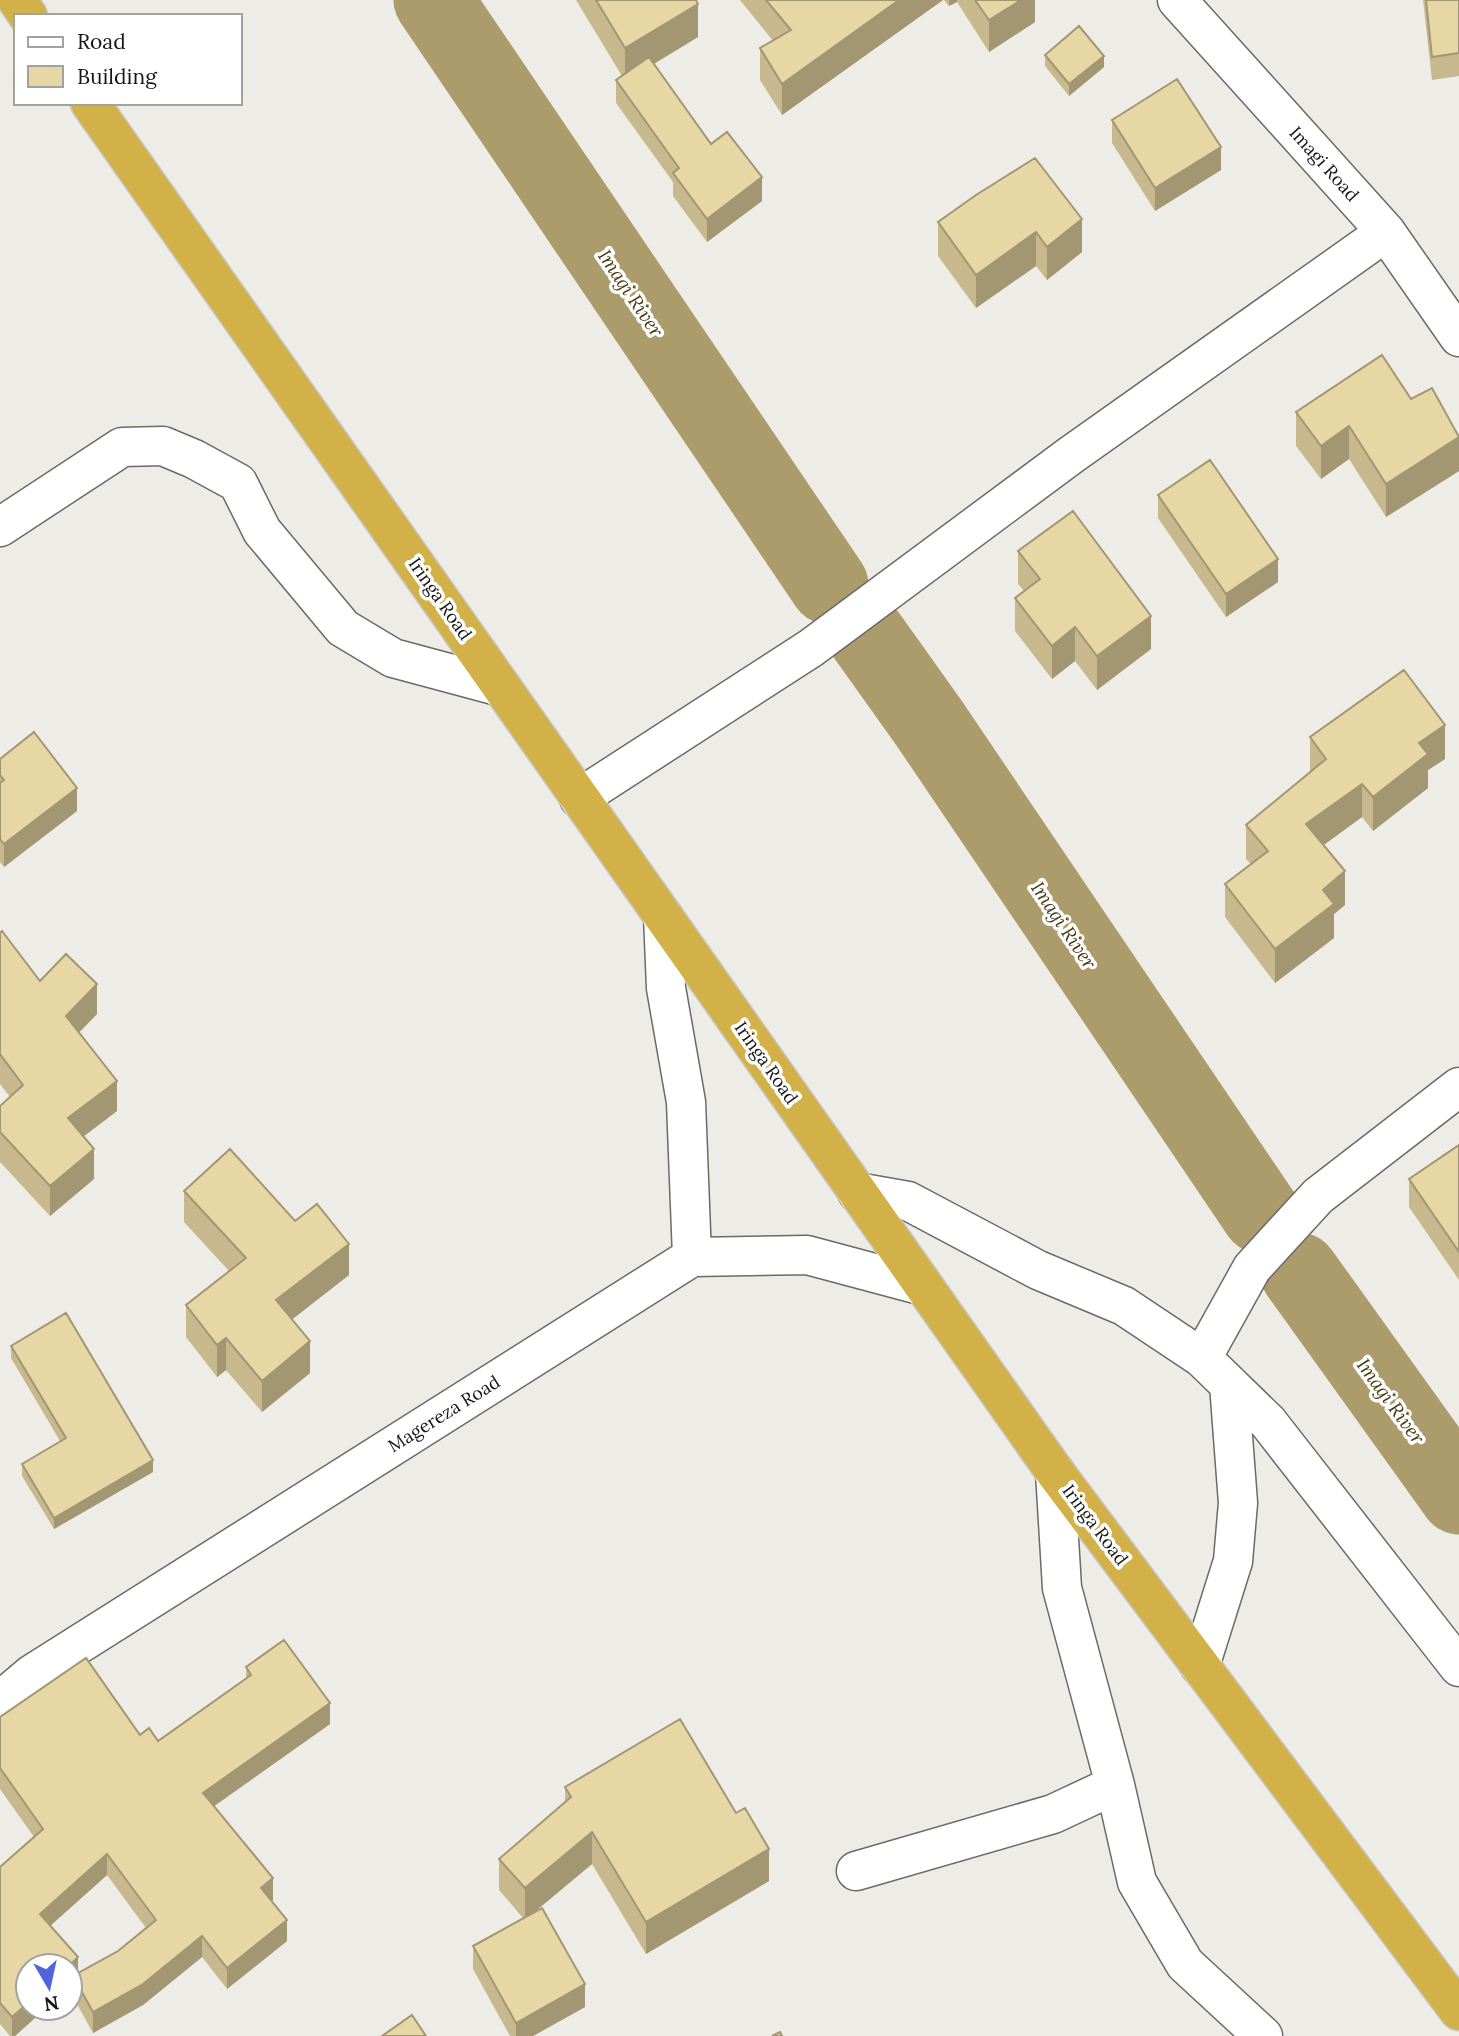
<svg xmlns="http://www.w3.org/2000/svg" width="1459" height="2036" viewBox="0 0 1459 2036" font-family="Lora,serif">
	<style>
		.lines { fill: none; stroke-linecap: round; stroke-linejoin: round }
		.river { stroke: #ac9c6b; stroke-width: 79 }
		.minor-casing { stroke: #6b6a65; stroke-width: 41 }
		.highway-casing { stroke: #c7c7c7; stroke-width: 41 }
		.minor { stroke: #fff; stroke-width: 38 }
		.highway { stroke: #d1b148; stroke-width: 38 }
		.wall { fill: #c7b98d; fill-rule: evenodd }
		.shaded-wall { fill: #a29673 }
		.building { fill: #e7d7a4; stroke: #a29673; stroke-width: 2 }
		.labels { text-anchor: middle; stroke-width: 7; stroke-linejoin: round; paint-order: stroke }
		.street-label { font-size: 18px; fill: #161614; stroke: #fff }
		.water-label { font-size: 19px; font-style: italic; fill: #463a11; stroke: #fff }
	</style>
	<rect width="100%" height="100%" fill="#eeece6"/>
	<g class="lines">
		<path class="river" d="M 433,0 L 829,585
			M 867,636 L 929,723 L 1261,1214
			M 1299,1272 L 1459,1495"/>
		<defs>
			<path id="minor" d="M 1177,0 L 1386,232 L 1459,337
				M 0,527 L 122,447 L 163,446 L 194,459 L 238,483 L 262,531 L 343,628 L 393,658 L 501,687
				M 579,798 L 811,648 L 1071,455 L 1386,232
				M 663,916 L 666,988 L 686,1102 L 692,1257
				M 857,1192 L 908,1201 L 1038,1270 L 1124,1306 L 1202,1358 L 1268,1422 L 1459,1667
				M 1202,1358 L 1252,1268 L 1318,1196 L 1459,1087
				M 1055,1472 L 1062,1588 L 1115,1785 L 1137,1882 L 1185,1964 L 1263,2036
				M 1200,1666 L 1233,1561 L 1238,1503 L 1229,1384
				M 0,1701 L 32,1674 L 692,1257 L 807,1255 L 923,1286
				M 856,1871 L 1053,1814 L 1115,1785"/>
			<path id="highway" d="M 17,0 L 28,16
				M 90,103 L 1055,1472 L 1459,2011"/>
		</defs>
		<use href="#minor" class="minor-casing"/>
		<use href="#highway" class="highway-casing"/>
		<use href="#minor" class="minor"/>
		<use href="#highway" class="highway"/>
	</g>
	<path class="wall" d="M 576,0 L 696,0 L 698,37 L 654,64 L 711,144 L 762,201 L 707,242 L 673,196 L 673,182 L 616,103 L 616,80 L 622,76 Z
		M 740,0 L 943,0 L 782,115 L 760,80 L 760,48 L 773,41 Z
		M 944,0 L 1035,0 L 1035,22 L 989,52 L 957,2 L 949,6 Z
		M 1423,0 L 1459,0 L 1459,76 L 1432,80 Z
		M 1045,55 L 1104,67 L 1069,96 L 1045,66 Z
		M 1112,120 L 1221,170 L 1155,211 L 1112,143 Z
		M 976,195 L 1082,252 L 1047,280 L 1036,266 L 976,308 L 938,256 L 938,222 Z
		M 1411,399 L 1459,471 L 1386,517 L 1349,459 L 1321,479 L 1296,446 L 1296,412 Z
		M 1158,495 L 1278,582 L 1226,617 L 1158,518 Z
		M 1018,551 L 1151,649 L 1097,690 L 1075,661 L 1052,679 L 1015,631 L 1015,598 L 1024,591 L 1018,584 Z
		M 1310,737 L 1445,759 L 1428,770 L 1428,788 L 1373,831 L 1362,817 L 1323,845 L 1345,905 L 1334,914 L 1334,938 L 1275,983 L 1225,917 L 1225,884 L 1251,864 L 1246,859 L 1246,825 L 1311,772 L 1310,770 Z
		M 0,759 L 77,811 L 4,867 L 0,862 Z
		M 0,933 L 40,981 L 97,1014 L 79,1032 L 117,1111 L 83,1137 L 94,1179 L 50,1216 L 0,1162 L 0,1106 L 10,1097 L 0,1084 Z
		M 1459,1145 L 1459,1280 L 1409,1207 L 1409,1179 Z
		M 184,1191 L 295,1221 L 349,1275 L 292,1319 L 310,1373 L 262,1412 L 226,1370 L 217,1377 L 186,1337 L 186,1305 L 229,1271 L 184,1222 Z
		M 11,1346 L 153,1472 L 54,1529 L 22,1476 L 22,1464 L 60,1441 L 11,1358 Z
		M 246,1667 L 330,1724 L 214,1806 L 273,1900 L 272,1901 L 287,1941 L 227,1989 L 202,1957 L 143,2005 L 93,2033 L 73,1997 L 73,1983 L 70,1986 L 70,1966 L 28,2008 L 46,2008 L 15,2036 L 10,2036 L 0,2024 L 0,1867 L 34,1837 L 0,1789 L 0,1717 L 140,1735 L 158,1741 L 246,1679 ZM 107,1875 L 146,1928 L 118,1951 L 78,1973 L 50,1926 Z
		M 565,1787 L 769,1881 L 646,1954 L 592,1864 L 535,1911 L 585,2007 L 533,2036 L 510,2036 L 473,1969 L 473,1946 L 523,1918 L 499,1890 L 499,1859 L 565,1803 Z"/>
	<path class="shaded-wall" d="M 899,0 L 943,0 L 782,115 L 782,84 Z
		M 949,0 L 957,0 L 957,2 L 949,6 Z
		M 1021,0 L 1035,0 L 1035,22 L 989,52 L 989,20 Z
		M 698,4 L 698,37 L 625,81 L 625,48 Z
		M 1104,56 L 1104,67 L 1069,96 L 1069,84 Z
		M 1221,147 L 1221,170 L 1155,211 L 1155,188 Z
		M 762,177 L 762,201 L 707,242 L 707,219 Z
		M 1082,219 L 1082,252 L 1047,280 L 1047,247 Z
		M 1036,232 L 1036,266 L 976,308 L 976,275 Z
		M 1349,426 L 1349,459 L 1321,479 L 1321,446 Z
		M 1459,437 L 1459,471 L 1386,517 L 1386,484 Z
		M 1278,559 L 1278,582 L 1226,617 L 1226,594 Z
		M 1151,616 L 1151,649 L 1097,690 L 1097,656 Z
		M 1075,627 L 1075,661 L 1052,679 L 1052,646 Z
		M 1445,725 L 1445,759 L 1428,770 L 1428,788 L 1373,831 L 1373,797 L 1419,743 Z
		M 1362,784 L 1362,817 L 1306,858 L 1306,824 Z
		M 77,788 L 77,811 L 4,867 L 4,844 Z
		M 1345,871 L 1345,905 L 1334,914 L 1334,938 L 1275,983 L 1275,949 L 1323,890 Z
		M 97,984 L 97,1014 L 66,1046 L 66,1016 Z
		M 117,1081 L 117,1111 L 68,1148 L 68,1118 Z
		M 94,1149 L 94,1179 L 50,1216 L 50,1186 Z
		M 349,1244 L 349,1275 L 276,1332 L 276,1300 Z
		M 226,1338 L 226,1370 L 217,1377 L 217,1345 Z
		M 310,1341 L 310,1373 L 262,1412 L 262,1381 Z
		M 153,1460 L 153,1472 L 54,1529 L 54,1518 Z
		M 330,1703 L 330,1724 L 203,1814 L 203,1793 Z
		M 592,1832 L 592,1864 L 525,1920 L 525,1888 Z
		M 769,1849 L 769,1881 L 646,1954 L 646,1922 Z
		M 107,1854 L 107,1875 L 40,1935 L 40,1914 Z
		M 273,1878 L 273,1900 L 261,1909 L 261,1888 Z
		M 287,1920 L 287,1941 L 227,1989 L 227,1968 Z
		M 202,1936 L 202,1957 L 143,2005 L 93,2033 L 93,2012 Z
		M 78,1957 L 78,1978 L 73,1976 L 73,1983 L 70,1986 L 70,1966 L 69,1966 Z
		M 585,1984 L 585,2007 L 533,2036 L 516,2036 L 516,2023 Z
		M 28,2003 L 28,2008 L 46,2008 L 15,2036 L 12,2036 L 12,2017 Z"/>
	<path class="building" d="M 596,0 L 696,0 L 698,4 L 625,48 Z
		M 766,0 L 899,0 L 782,84 L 760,48 L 791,30 Z
		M 975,0 L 1021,0 L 989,20 Z
		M 1426,0 L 1459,0 L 1459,53 L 1432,57 Z
		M 1079,26 L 1104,56 L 1069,84 L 1045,55 Z
		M 649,57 L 711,144 L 727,132 L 762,177 L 707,219 L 673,173 L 679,168 L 616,80 Z
		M 1177,79 L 1221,147 L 1155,188 L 1112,120 Z
		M 1035,158 L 1082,219 L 1047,247 L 1036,232 L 976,275 L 938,222 L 976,195 Z
		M 1382,355 L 1411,399 L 1432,388 L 1459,437 L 1386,484 L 1349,426 L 1321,446 L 1296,412 Z
		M 1210,460 L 1278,559 L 1226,594 L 1158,495 Z
		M 1073,511 L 1151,616 L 1097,656 L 1075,627 L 1052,646 L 1015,598 L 1040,579 L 1018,551 Z
		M 1404,670 L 1445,725 L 1419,743 L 1428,754 L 1373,797 L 1362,784 L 1306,824 L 1345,871 L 1323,890 L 1334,904 L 1275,949 L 1225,884 L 1268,851 L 1246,825 L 1326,759 L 1310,737 Z
		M 34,732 L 77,788 L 4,844 L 0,839 L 0,783 L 4,780 L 0,775 L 0,759 Z
		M 2,931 L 40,981 L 66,954 L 97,984 L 66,1016 L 117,1081 L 68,1118 L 94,1149 L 50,1186 L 0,1132 L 0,1106 L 23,1085 L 0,1054 L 0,933 Z
		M 1459,1145 L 1459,1252 L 1409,1179 Z
		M 230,1149 L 295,1221 L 317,1204 L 349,1244 L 276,1300 L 310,1341 L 262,1381 L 226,1338 L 217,1345 L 186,1305 L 246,1258 L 184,1191 Z
		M 66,1313 L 153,1460 L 54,1518 L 22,1464 L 66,1438 L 11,1346 Z
		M 284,1640 L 330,1703 L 203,1793 L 273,1878 L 261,1888 L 287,1920 L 227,1968 L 202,1936 L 143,1984 L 93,2012 L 73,1976 L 118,1951 L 156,1920 L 107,1854 L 40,1914 L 78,1957 L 69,1966 L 28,1966 L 28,2003 L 12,2017 L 0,2003 L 0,1867 L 43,1829 L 0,1768 L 0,1717 L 86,1658 L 140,1735 L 149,1728 L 158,1741 L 251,1675 L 246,1667 Z
		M 680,1719 L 736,1813 L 745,1808 L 769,1849 L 646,1922 L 592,1832 L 525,1888 L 499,1859 L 571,1797 L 565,1787 Z
		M 542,1908 L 585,1984 L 516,2023 L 473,1946 Z
		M 412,2015 L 426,2036 L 382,2036 Z
		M 780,2032 L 782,2036 L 772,2036 Z"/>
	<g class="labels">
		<g class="street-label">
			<text transform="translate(1324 164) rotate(48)" y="6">Imagi Road</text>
			<text transform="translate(440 599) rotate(55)" y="6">Iringa Road</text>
			<text transform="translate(766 1063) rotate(55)" y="6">Iringa Road</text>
			<text transform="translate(444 1414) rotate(-32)" y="6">Magereza Road</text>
			<text transform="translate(1095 1525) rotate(53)" y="6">Iringa Road</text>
		</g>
		<g class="water-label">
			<text transform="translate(631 293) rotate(56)" y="7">Imagi River</text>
			<text transform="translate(1064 925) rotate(56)" y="7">Imagi River</text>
			<text transform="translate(1391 1401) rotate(54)" y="7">Imagi River</text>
		</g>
	</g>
	<rect x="14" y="14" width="228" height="91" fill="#ffffff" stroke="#a2a2a1" stroke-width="2"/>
	<rect x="28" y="37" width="35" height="10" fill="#ffffff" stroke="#a2a2a1" stroke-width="2"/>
	<text x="77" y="49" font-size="21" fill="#161614">Road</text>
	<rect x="28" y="66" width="35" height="21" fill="#e7d7a4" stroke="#a2a2a1" stroke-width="2"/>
	<text x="77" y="84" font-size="21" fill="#161614">Building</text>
	<g transform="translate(49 1987) rotate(171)"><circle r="33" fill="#ffffff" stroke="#a2a2a1" stroke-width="2"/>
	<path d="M0-5L12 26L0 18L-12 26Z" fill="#5165da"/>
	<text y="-10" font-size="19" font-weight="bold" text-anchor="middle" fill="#161614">N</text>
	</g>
</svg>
